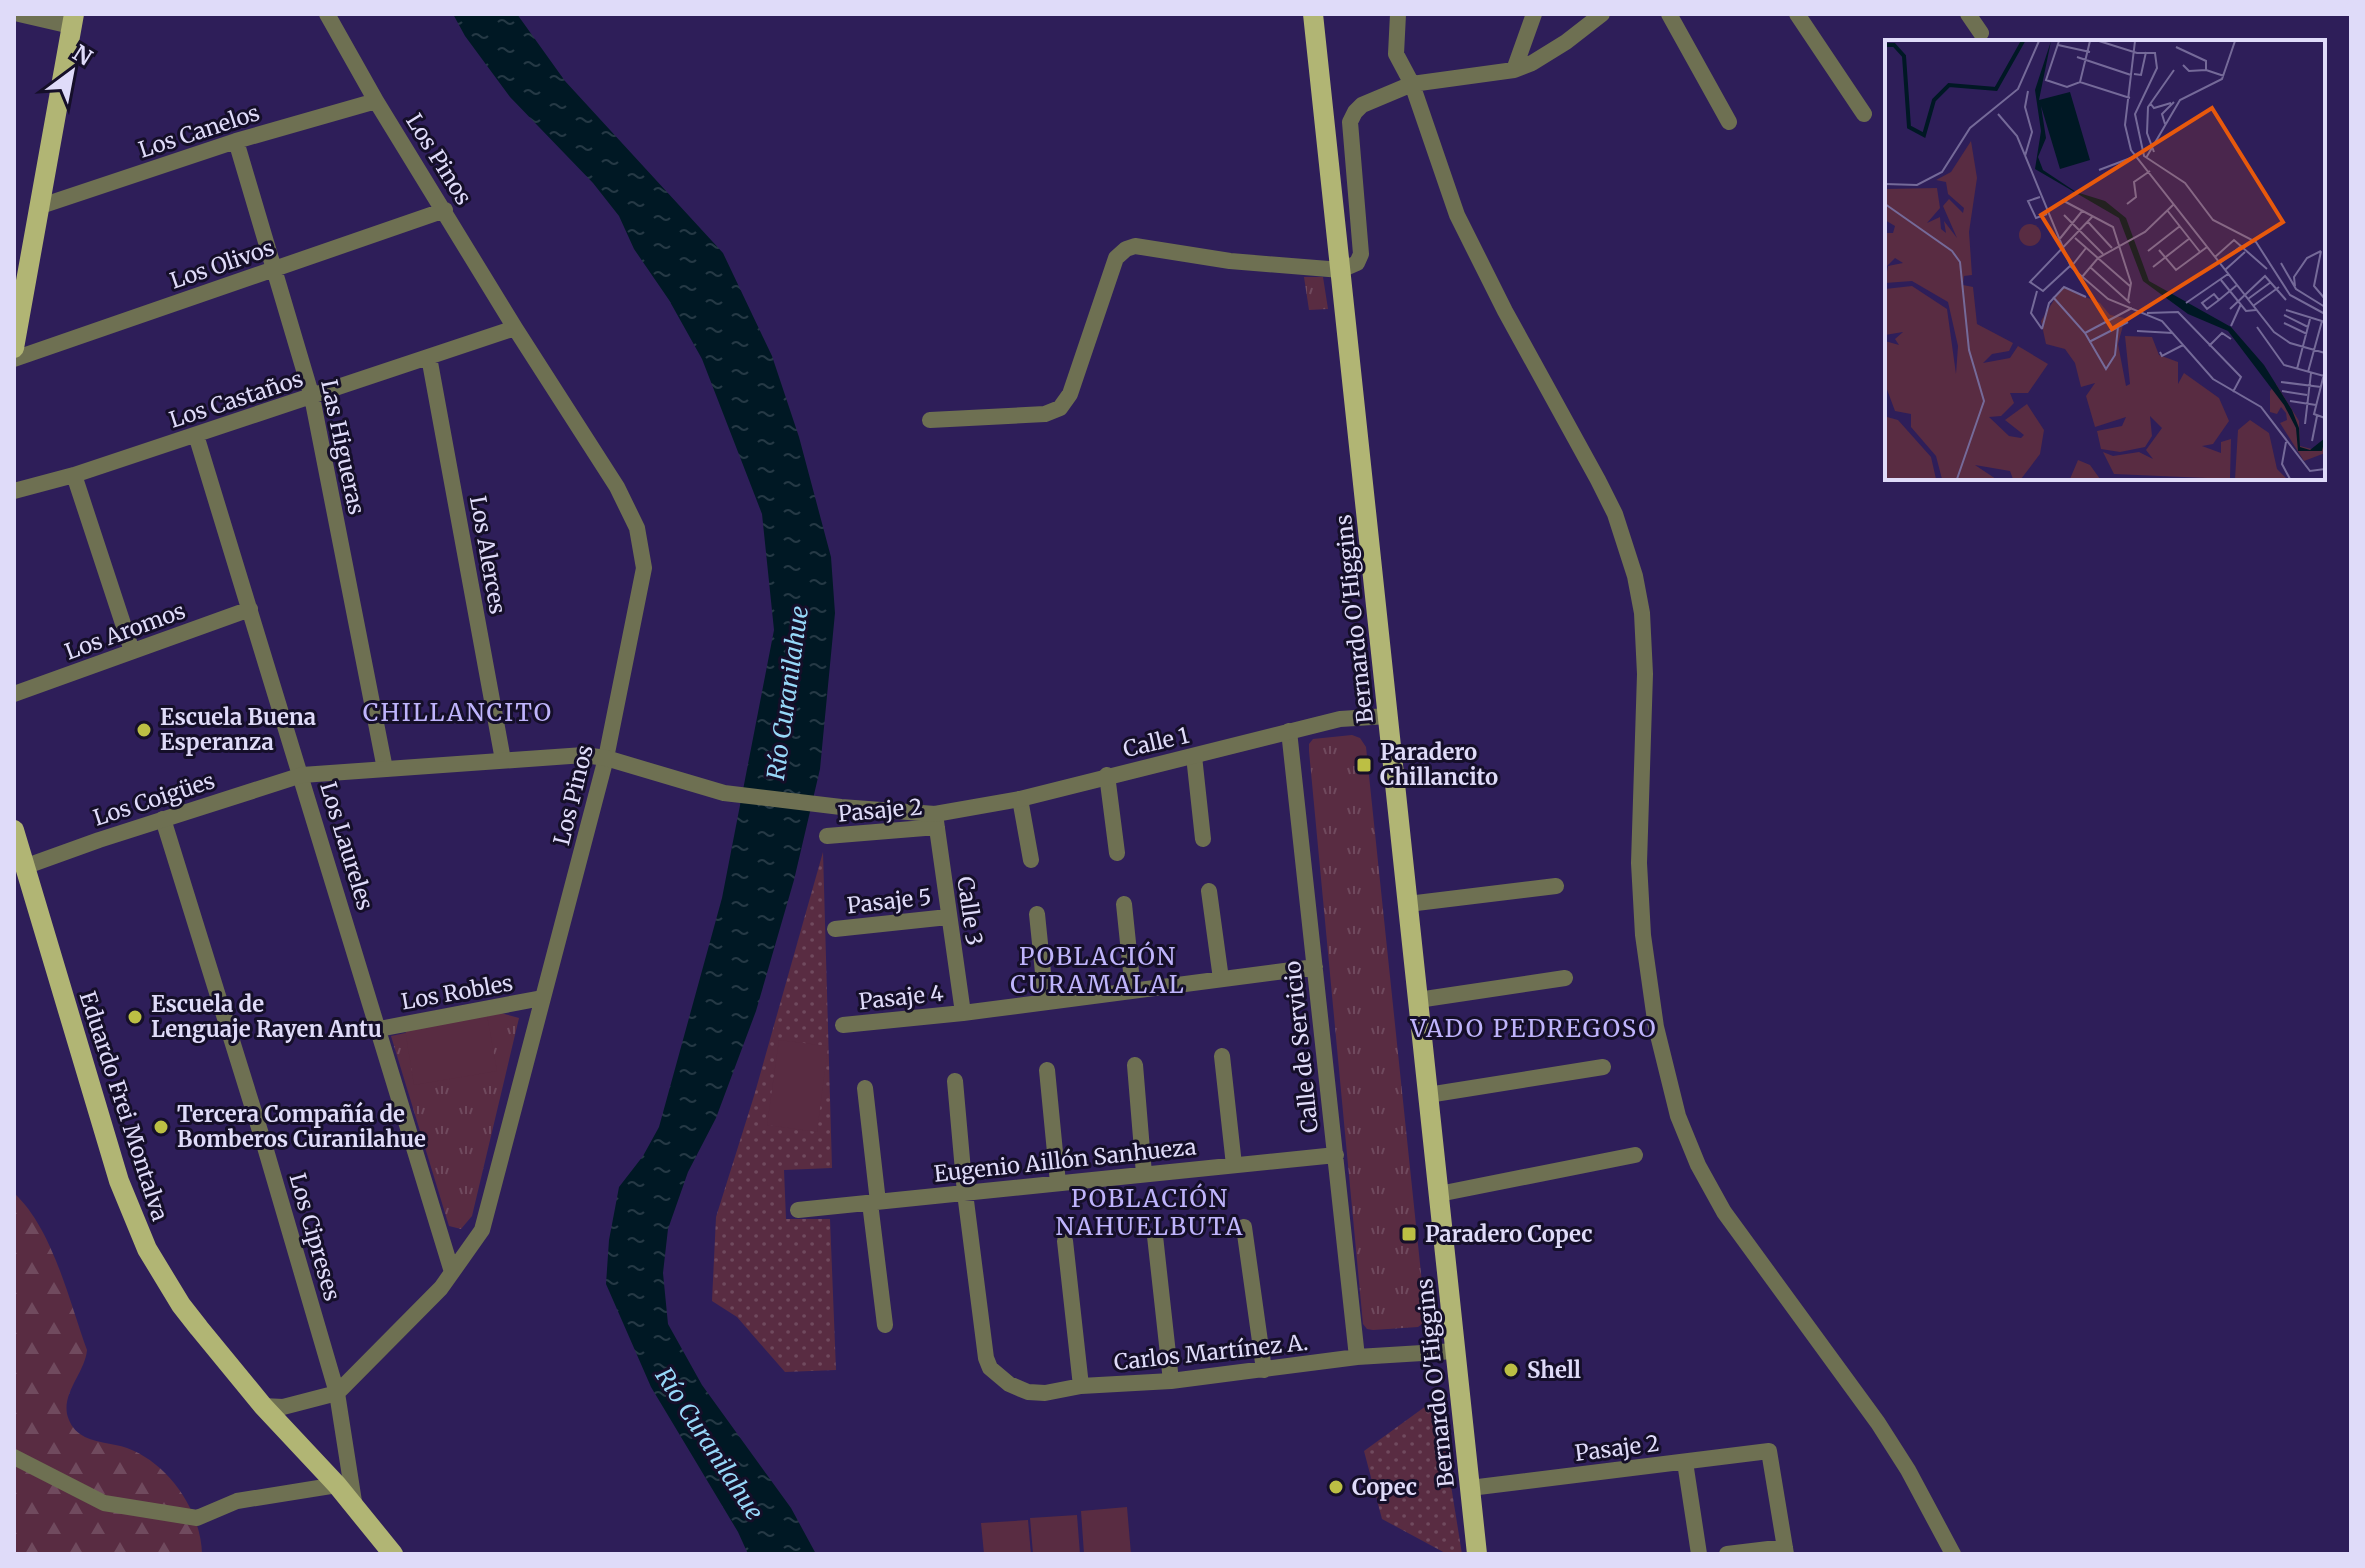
<svg xmlns="http://www.w3.org/2000/svg" width="2365" height="1568" viewBox="0 0 2365 1568" font-family="Merriweather,serif">
	<style>
		.grass { fill: url(#grass-dots) }
		.forest { fill: url(#forest-firs) }
		.park { fill: url(#park-tufts) }
		.garden { fill: #592c42 }
		.water { fill: url(#water-ripples) }
		.lines { fill: none; stroke-linecap: round; stroke-linejoin: round }
		.minor { stroke: #6e7052; stroke-width: 16 }
		.tertiary { stroke: #6e7052; stroke-width: 16 }
		.primary { stroke: #b1b574; stroke-width: 20 }
		.poi-dot { fill: #bcbf44; stroke: #150f29; stroke-width: 3 }
		.labels { text-anchor: middle; stroke-width: 6; stroke-linejoin: round; paint-order: stroke }
		.street-label { font-size: 22px; fill: #dfdbf9; stroke: #150f29 }
		.poi-label { font-size: 22px; font-weight: bold; fill: #dfdbf9; stroke: #150f29; text-anchor: start }
		.water-label { font-size: 24px; font-style: italic; fill: #97d8f9; stroke: #150f29 }
		.neighbourhood-label { font-size: 24px; letter-spacing: 2px; fill: #bfb4fc; stroke: #150f29 }
		.inset-river { fill: none; stroke: #001824; stroke-width: 4 }
		.inset-road { fill: none; stroke: #756a99; stroke-width: 2 }
		.view { fill: #e8590c; fill-opacity: 0.15; stroke: #e8590c; stroke-width: 4 }
		.inset-edge { fill: none; stroke: #dfdbf9; stroke-width: 4 }
	</style>
	<defs>
		<pattern id="grass-dots" width="8" height="8" patternUnits="userSpaceOnUse" patternTransform="scale(2)"><rect width="8" height="8" fill="#592c42"/><path d="M2 2h.1M6 6h.1" fill="none" stroke="#704a5e" stroke-width="1.8" stroke-linecap="round"/></pattern>
		<pattern id="forest-firs" width="22" height="20" patternUnits="userSpaceOnUse" patternTransform="scale(2)"><rect width="22" height="20" fill="#592c42"/><path d="M5 1l3.5 6h-7zM16 11l3.5 6h-7z" fill="#704a5e"/></pattern>
		<pattern id="park-tufts" width="24" height="20" patternUnits="userSpaceOnUse" patternTransform="scale(2)"><rect width="24" height="20" fill="#592c42"/><path d="M3 7l-1-3M5 7V3M7 7l1-3M15 17l-1-3M17 17v-4M19 17l1-3" fill="none" stroke="#704a5e"/></pattern>
		<pattern id="water-ripples" width="26" height="14" patternUnits="userSpaceOnUse" patternTransform="scale(2)"><rect width="26" height="14" fill="#001824"/><path d="M2 4q2-2 4 0t4 0M15 11q2-2 4 0t4 0" fill="none" stroke="#253945"/></pattern>
	</defs>
	<rect width="100%" height="100%" fill="#2e1e59"/>
	<path class="grass" d="M 823,852 L 832,1168 L 784,1170 L 786,1219 L 830,1219 L 836,1370 L 785,1372 L 737,1317 L 712,1301 L 716,1217 L 754,1096 Z
		M 1437,1398 L 1462,1554 L 1447,1554 L 1382,1519 L 1364,1451 Z"/>
	<path class="forest" d="M 14,1193 C 53,1229 69,1301 87,1350 C 85,1372 63,1391 67,1414 C 69,1422 73,1429 80,1434 C 92,1443 113,1443 127,1448 C 168,1463 201,1510 202,1554 L 14,1554 Z"/>
	<path class="park" d="M 1304,277 L 1323,277 L 1328,309 L 1309,310 Z
		M 1352,735 L 1360,738 L 1366,747 L 1426,1321 L 1418,1327 L 1373,1330 L 1367,1329 L 1363,1324 L 1309,751 L 1309,744 L 1313,739 Z
		M 501,1013 L 519,1018 L 472,1216 L 461,1229 L 449,1226 L 391,1036 Z"/>
	<path class="garden" d="M 487,1015 L 497,1071 L 414,1085 L 405,1029 Z
		M 779,1040 L 828,1046 L 817,1132 L 767,1125 Z
		M 1127,1507 L 1131,1554 L 1084,1554 L 1081,1511 Z
		M 1077,1515 L 1080,1554 L 1033,1554 L 1030,1518 Z
		M 1028,1520 L 1031,1554 L 984,1554 L 981,1523 Z"/>
	<path class="water" d="M 453,14 L 517,14 L 565,81 L 723,253 L 772,356 L 799,437 L 831,557 L 835,613 L 820,769 L 794,880 L 756,1011 L 716,1118 L 688,1172 L 668,1229 L 663,1273 L 668,1324 L 702,1385 L 791,1508 L 816,1554 L 748,1554 L 738,1532 L 651,1387 L 606,1284 L 609,1240 L 619,1187 L 643,1156 L 659,1127 L 722,898 L 774,630 L 762,514 L 702,359 L 669,300 L 634,249 L 619,216 L 593,183 L 510,97 L 465,36 Z"/>
	<g class="lines">
		<path class="minor" d="M 19,14 L 71,26
			M 327,14 L 376,101 L 515,328 L 617,487 L 637,528 L 644,568 L 606,758 L 482,1230 L 441,1288 L 337,1393
			M 1398,14 L 1396,54 L 1412,84 L 1457,215 L 1505,311 L 1598,480 L 1615,514 L 1635,576 L 1642,613 L 1645,674 L 1639,863 L 1643,935 L 1656,1027 L 1678,1116 L 1698,1165 L 1724,1212 L 1878,1423 L 1908,1470 L 1953,1554
			M 1669,14 L 1729,122
			M 1797,14 L 1864,114
			M 1968,14 L 1981,33
			M 1514,70 L 1534,14
			M 236,141 L 312,397 L 385,769
			M 38,207 L 236,141 L 376,101
			M 429,357 L 503,760
			M 14,359 L 445,210
			M 930,420 L 1045,414 L 1060,408 L 1070,394 L 1116,258 L 1126,249 L 1135,246 L 1230,261 L 1341,270 L 1357,263 L 1361,254 L 1350,122 L 1355,112 L 1362,105 L 1412,84 L 1514,70 L 1532,63 L 1566,42 L 1602,14
			M 196,435 L 452,1272
			M 74,475 L 132,651
			M 14,491 L 74,475 L 515,328
			M 14,694 L 250,609
			M 1289,731 L 1357,1357
			M 1194,756 L 1203,839
			M 1107,775 L 1117,853
			M 1020,799 L 1031,860
			M 935,814 L 963,1013
			M 163,819 L 265,1147 L 337,1393 L 355,1508
			M 827,836 L 937,827
			M 1209,891 L 1221,979
			M 1124,904 L 1133,991
			M 1408,904 L 1556,886
			M 1037,914 L 1046,1002
			M 835,929 L 948,917
			M 1418,1000 L 1565,978
			M 843,1025 L 963,1013 L 1315,967
			M 379,1029 L 542,998
			M 1222,1056 L 1234,1165
			M 1135,1065 L 1144,1174
			M 1047,1070 L 1058,1183
			M 955,1081 L 965,1193 L 986,1358 L 990,1368 L 1009,1384 L 1028,1392 L 1045,1393 L 1081,1386 L 1171,1381 L 1357,1357 L 1455,1351
			M 865,1088 L 878,1202
			M 1428,1095 L 1603,1067
			M 1439,1194 L 1635,1155
			M 870,1203 L 885,1325
			M 798,1210 L 1336,1155
			M 1244,1227 L 1264,1370
			M 1155,1236 L 1171,1381
			M 1065,1241 L 1081,1386
			M 263,1406 L 283,1407 L 337,1393
			M 14,1457 L 104,1503 L 197,1518 L 237,1501 L 337,1485
			M 1685,1462 L 1699,1554
			M 1470,1488 L 1769,1451 L 1786,1554
			M 1727,1554 L 1785,1547"/>
		<path class="tertiary" d="M 24,867 L 99,840 L 302,775 L 584,755 L 606,758 L 724,793 L 841,807 L 935,814 L 1020,799 L 1340,719 L 1388,716"/>
		<path class="primary" d="M 1313,14 L 1477,1554
			M 14,348 L 74,14
			M 14,830 L 119,1181 L 147,1249 L 181,1305 L 199,1328 L 263,1406 L 337,1485 L 393,1554"/>
	</g>
	<g class="poi-dot">
		<circle cx="144" cy="730" r="8"/>
		<rect x="1356" y="757" width="16" height="16" rx="4"/>
		<circle cx="135" cy="1017" r="8"/>
		<circle cx="161" cy="1127" r="8"/>
		<rect x="1401" y="1226" width="16" height="16" rx="4"/>
		<circle cx="1511" cy="1370" r="8"/>
		<circle cx="1336" cy="1487" r="8"/>
	</g>
	<g class="labels">
		<g class="street-label">
			<text transform="translate(199 131) rotate(-18)" y="8">Los Canelos</text>
			<text transform="translate(439 159) rotate(58)" y="8">Los Pinos</text>
			<text transform="translate(222 264) rotate(-19)" y="8">Los Olivos</text>
			<text transform="translate(236 399) rotate(-18)" y="8">Los Castaños</text>
			<text transform="translate(343 447) rotate(78)" y="8">Las Higueras</text>
			<text transform="translate(488 555) rotate(80)" y="8">Los Alerces</text>
			<text transform="translate(1354 619) rotate(-96)" y="8">Bernardo O'Higgins</text>
			<text transform="translate(125 631) rotate(-20)" y="8">Los Aromos</text>
			<text transform="translate(1156 742) rotate(-13)" y="8">Calle 1</text>
			<text transform="translate(573 795) rotate(-76)" y="8">Los Pinos</text>
			<text transform="translate(154 799) rotate(-18)" y="8">Los Coigües</text>
			<text transform="translate(880 810) rotate(-5)" y="8">Pasaje 2</text>
			<text transform="translate(347 846) rotate(73)" y="8">Los Laureles</text>
			<text transform="translate(889 901) rotate(-6)" y="8">Pasaje 5</text>
			<text transform="translate(970 911) rotate(82)" y="8">Calle 3</text>
			<text transform="translate(457 992) rotate(-10)" y="8">Los Robles</text>
			<text transform="translate(901 997) rotate(-6)" y="8">Pasaje 4</text>
			<text transform="translate(1301 1047) rotate(-96)" y="8">Calle de Servicio</text>
			<text transform="translate(124 1106) rotate(72)" y="8">Eduardo Frei Montalva</text>
			<text transform="translate(1065 1160) rotate(-6)" y="8">Eugenio Aillón Sanhueza</text>
			<text transform="translate(315 1237) rotate(74)" y="8">Los Cipreses</text>
			<text transform="translate(1211 1352) rotate(-6)" y="8">Carlos Martínez A.</text>
			<text transform="translate(1435 1383) rotate(-96)" y="8">Bernardo O'Higgins</text>
			<text transform="translate(1617 1448) rotate(-7)" y="8">Pasaje 2</text>
		</g>
		<g class="poi-label">
			<text x="160" y="725">Escuela Buena<tspan x="160" dy="25">Esperanza</tspan></text>
			<text x="1380" y="760">Paradero<tspan x="1380" dy="25">Chillancito</tspan></text>
			<text x="151" y="1012">Escuela de<tspan x="151" dy="25">Lenguaje Rayen Antu</tspan></text>
			<text x="177" y="1122">Tercera Compañía de<tspan x="177" dy="25">Bomberos Curanilahue</tspan></text>
			<text x="1425" y="1242">Paradero Copec</text>
			<text x="1527" y="1378">Shell</text>
			<text x="1352" y="1495">Copec</text>
		</g>
		<g class="water-label">
			<text transform="translate(788 693) rotate(-82)" y="8">Río Curanilahue</text>
			<text transform="translate(709 1444) rotate(57)" y="8">Río Curanilahue</text>
		</g>
		<g class="neighbourhood-label">
			<text x="458" y="721">CHILLANCITO</text>
			<text x="1098" y="965">POBLACIÓN<tspan x="1098" dy="28">CURAMALAL</tspan></text>
			<text x="1534" y="1037">VADO PEDREGOSO</text>
			<text x="1150" y="1207">POBLACIÓN<tspan x="1150" dy="28">NAHUELBUTA</tspan></text>
		</g>
	</g>
	<g transform="translate(1885 40)">
		<rect width="440" height="440" fill="#2e1e59"/>
		<path d="M 86,101 L 92,138 L 84,192 L 87,235 L 79,236 L 78,245 L 88,247 L 92,284 L 128,303 L 124,311 L 107,314 L 98,323 L 125,318 L 133,306 L 163,324 L 143,353 L 125,353 L 129,363 L 116,376 L 104,377 L 124,396 L 136,398 L 139,395 L 120,380 L 142,364 L 159,390 L 155,414 L 136,439 L 128,439 L 125,431 L 90,425 L 111,439 L 57,439 L 51,416 L 26,387 L 26,374 L 10,371 L 0,344 L 0,301 L 14,305 L 10,299 L 18,292 L 0,295 L 0,249 L 27,246 L 62,269 L 71,334 L 73,306 L 63,262 L 27,241 L 0,243 L 3,226 L 18,223 L 10,218 L 0,228 L 0,193 L 8,193 L 10,186 L 0,180 L 0,149 L 52,148 L 55,168 L 42,183 L 55,177 L 56,189 L 61,193 L 59,181 L 72,198 L 58,166 L 64,159 L 78,173 L 79,168 L 63,154 L 61,142 L 51,140 L 66,132 ZM 177,247 L 215,263 L 225,275 L 240,278 L 233,304 L 241,346 L 245,344 L 240,296 L 267,297 L 274,315 L 293,322 L 293,344 L 299,333 L 334,358 L 344,381 L 328,404 L 317,406 L 336,413 L 336,402 L 346,399 L 345,439 L 229,434 L 218,412 L 228,416 L 254,412 L 268,419 L 261,410 L 277,388 L 265,376 L 267,396 L 260,407 L 235,412 L 216,409 L 212,391 L 237,386 L 241,377 L 210,387 L 201,356 L 210,343 L 196,347 L 190,323 L 180,309 L 161,304 L 156,281 ZM 391,344 L 414,381 L 415,406 L 427,409 L 440,401 L 440,413 L 419,421 L 395,383 L 402,380 L 401,373 L 396,367 L 392,374 L 385,372 L 385,351 ZM 2,377 L 13,380 L 46,417 L 51,439 L 0,439 ZM 365,380 L 384,393 L 392,429 L 402,439 L 350,439 L 353,390 ZM 193,420 L 205,425 L 215,439 L 185,439 Z" fill="#592c42"/>
		<path d="M134 195a11 11 0 1 1 22 0a11 11 0 1 1-22 0Z" fill="#592c42"/>
		<path d="M 166,1 L 154,60 L 185,52 L 205,120 L 175,129 L 156,66 L 161,98 L 153,117 L 158,130 L 191,152 L 220,161 L 241,178 L 264,241 L 346,287 L 379,325 L 407,370 L 414,388 L 415,407 L 425,410 L 440,398 L 437,411 L 413,411 L 411,388 L 399,365 L 343,291 L 303,274 L 258,241 L 234,178 L 150,129 L 156,91 L 150,50 Z" fill="#001824"/>
		<path class="inset-river" d="M 0,5 L 9,5 L 19,16 L 24,87 L 39,95 L 49,60 L 64,45 L 111,49 L 138,1"/>
		<path class="inset-road" d="M 174,1 L 161,40 L 182,47 L 195,42 L 245,58M 214,1 L 252,13 L 270,13 L 272,28 L 250,74 L 259,116 L 300,143 L 328,180 L 371,202 L 405,255 L 440,274M 250,1 L 240,85 L 246,110 L 389,292 L 405,303 L 440,313M 173,5 L 205,12M 291,7 L 321,21 L 321,30 L 339,36M 192,17 L 246,35M 298,25 L 304,31 L 321,30M 249,34 L 256,35 L 261,12M 195,42 L 205,1M 265,63 L 269,68 L 286,63M 113,74 L 132,96 L 186,227 L 223,259 L 277,281 L 328,339 L 376,367 L 425,431 L 440,429M 280,84 L 277,74 L 289,62M 269,112 L 262,93 L 263,67 L 289,30M 140,116 L 147,92 L 140,67 L 143,51M 261,118 L 295,60 L 337,39 L 350,1M 214,130 L 251,116M 0,144 L 32,145 L 57,132 L 85,88 L 133,49 L 154,1M 155,157 L 143,161 L 151,178 L 162,174M 177,160 L 228,187 L 246,243 L 243,261M 0,164 L 67,211 L 75,222 L 84,310 L 99,361 L 72,439M 242,164 L 251,157 L 249,142 L 265,131M 282,170 L 315,212M 179,175 L 218,214M 203,182 L 227,208M 190,198 L 246,247M 173,201 L 198,170M 274,210 L 291,230 L 322,207M 263,211 L 295,186M 436,211 L 429,246 L 440,259M 330,217 L 349,200 L 382,229M 335,223 L 355,207M 396,223 L 411,249 L 440,267M 185,226 L 158,251 L 145,242 L 208,176M 186,227 L 201,208M 205,227 L 245,263M 268,227 L 305,198M 340,230 L 360,212M 197,237 L 213,218 L 260,192 L 289,164M 336,240 L 361,271 L 371,270M 410,246 L 409,237 L 422,218 L 436,211M 152,251 L 146,273 L 157,289M 168,257 L 200,293 L 221,329 L 230,315 L 233,287M 363,259 L 386,242M 334,260 L 329,254 L 317,263 L 322,269 L 334,260 L 352,245M 301,263 L 343,234M 368,266 L 394,247M 345,269 L 380,236 L 401,260M 401,270 L 440,282M 262,273 L 293,272 L 356,337 L 348,352M 399,275 L 423,287M 399,283 L 422,294M 346,286 L 356,264M 372,287 L 399,325 L 439,336M 157,289 L 164,263 L 179,247 L 201,257M 252,291 L 288,293M 200,293 L 247,268M 204,302 L 243,282M 324,306 L 337,293 L 346,299M 275,312 L 277,316 L 298,305M 412,329 L 425,279M 440,330 L 429,374 L 440,378M 423,332 L 437,281M 396,342 L 436,347M 397,351 L 422,355M 405,361 L 431,365M 420,384 L 426,333M 427,401 L 432,376M 401,402 L 397,424 L 405,439"/>
		<path class="view" d="M 327,68 L 398,182 L 227,289 L 156,175 Z"/>
		<rect width="440" height="440" class="inset-edge"/>
	</g>
	<rect width="2365" height="1568" fill="none" stroke="#dfdbf9" stroke-width="32"/>
	<g transform="translate(72 72) rotate(32)" stroke="#150f29" stroke-width="6" paint-order="stroke">
	<path d="M0-6L14 30L0 20L-14 30Z" fill="#dfdbf9"/>
	<text y="-12" font-size="22" font-weight="bold" text-anchor="middle" fill="#dfdbf9">N</text>
	</g>
</svg>
